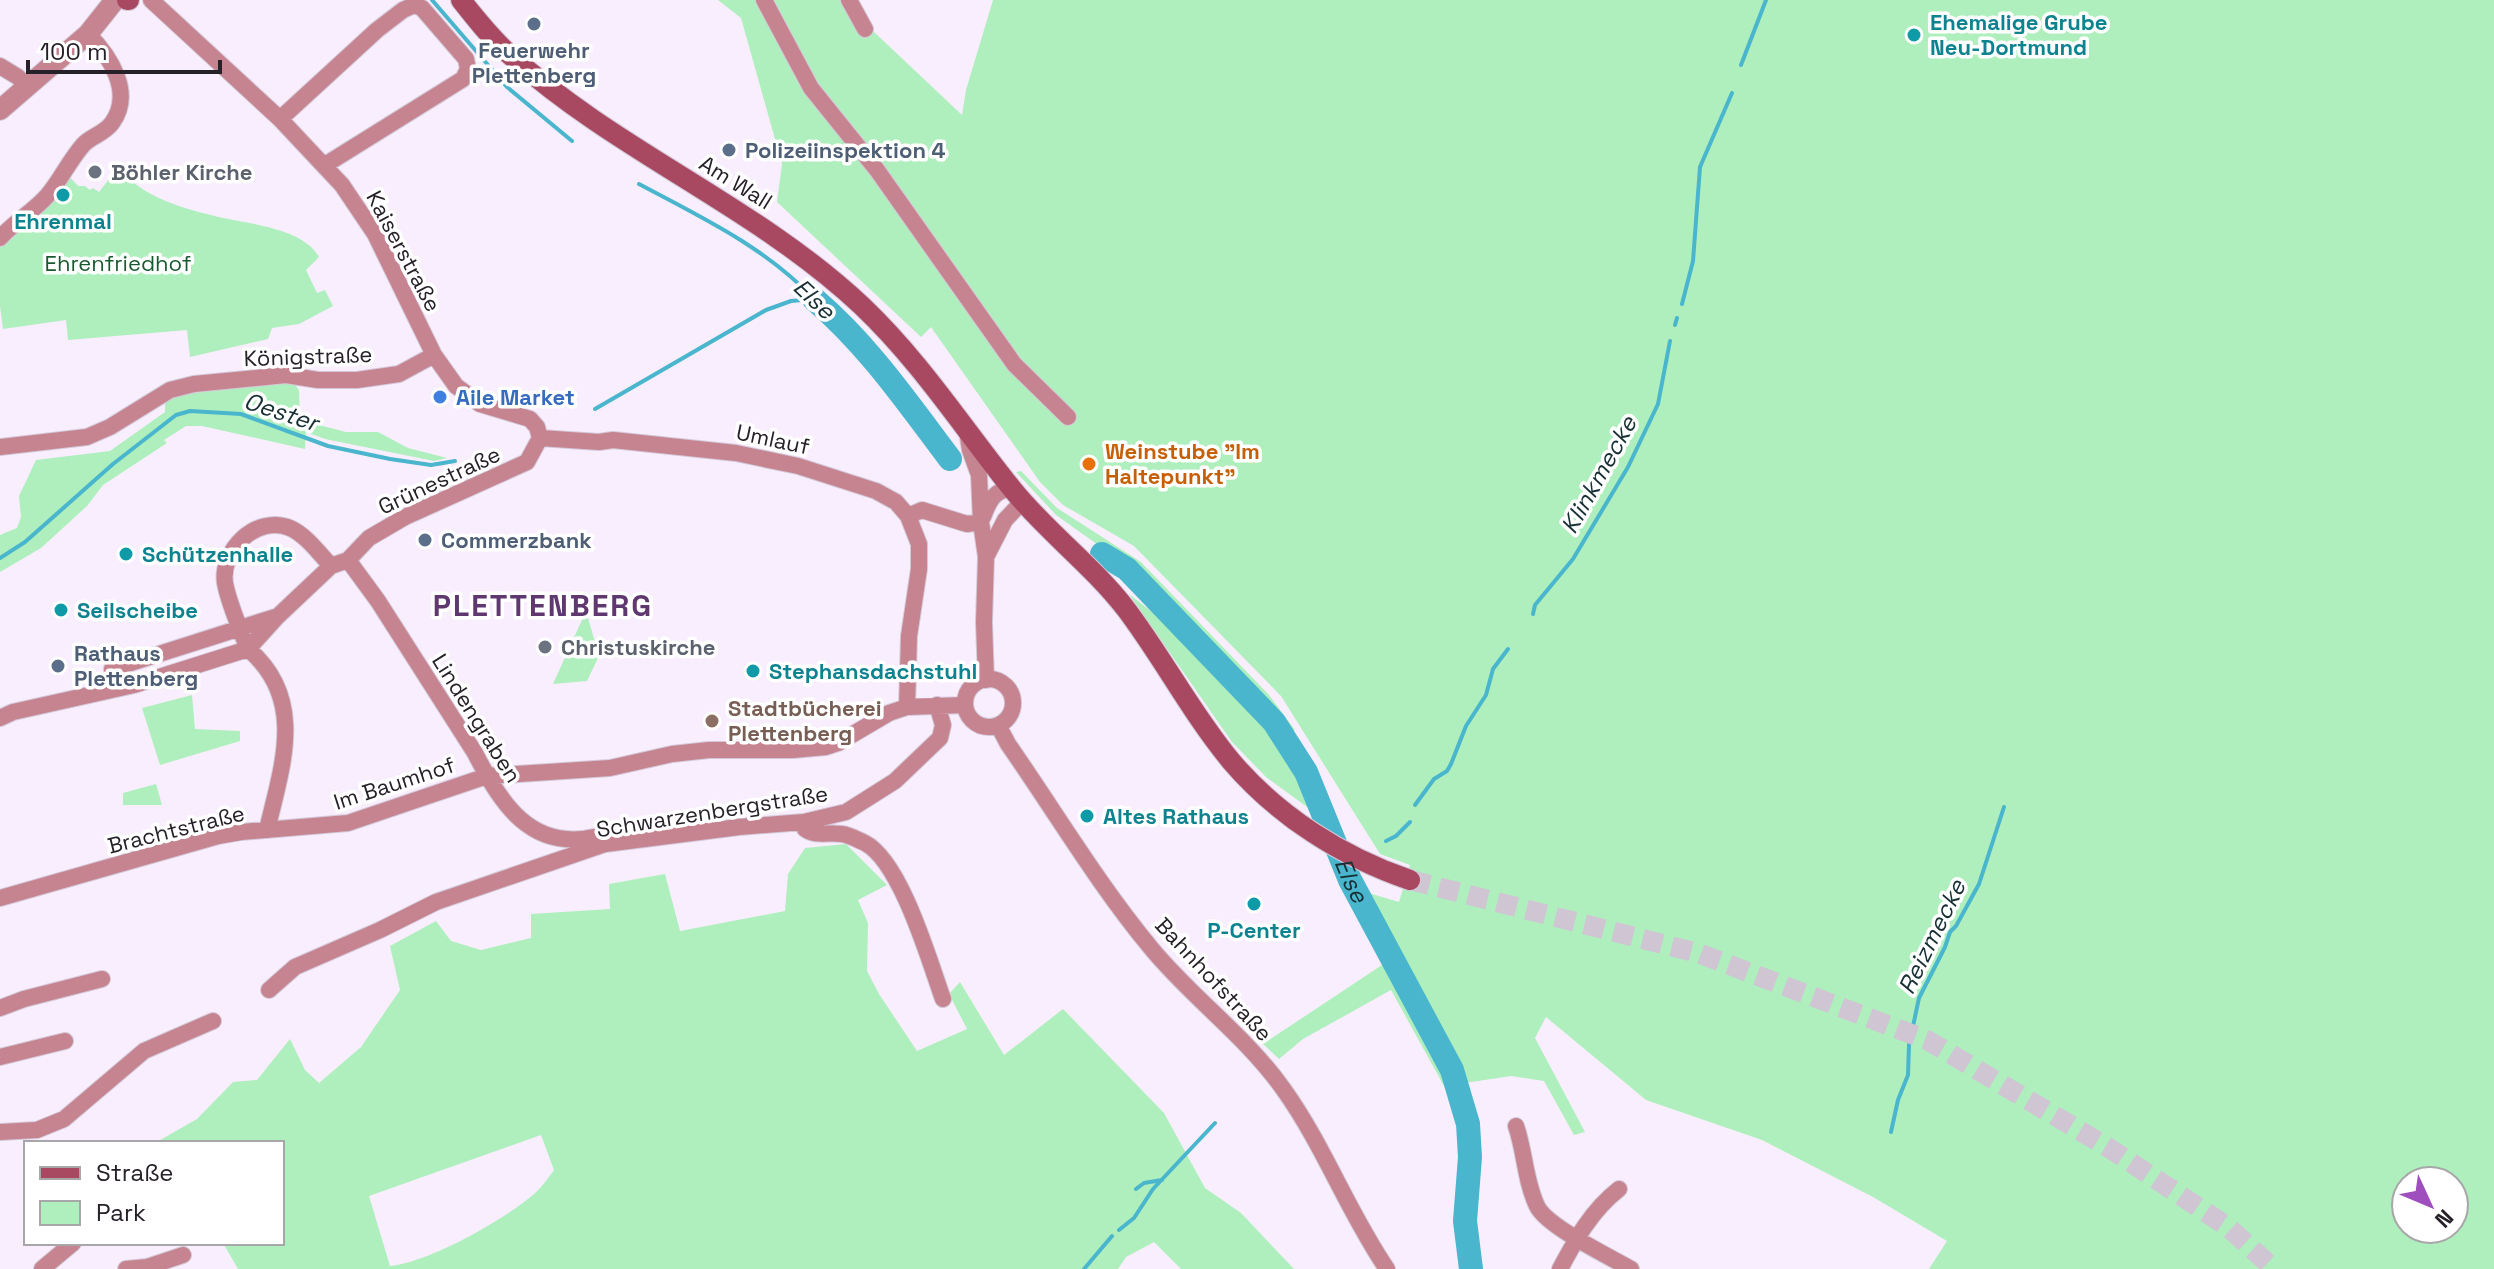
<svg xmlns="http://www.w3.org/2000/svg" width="2494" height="1269" viewBox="0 0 2494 1269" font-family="'Space Grotesk',sans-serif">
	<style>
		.green { fill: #aeefbd; fill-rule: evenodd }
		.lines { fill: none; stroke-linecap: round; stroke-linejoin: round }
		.stream { stroke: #4ab6cd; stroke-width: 4 }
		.river { stroke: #4ab6cd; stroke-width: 24 }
		.secondary-tunnel { stroke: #cfc5d3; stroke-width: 20; stroke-dasharray: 20 10; stroke-linecap: butt }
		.minor-casing { stroke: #d3c9d8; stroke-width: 18 }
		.tertiary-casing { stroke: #d3c9d8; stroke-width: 22 }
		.secondary-casing { stroke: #d3c9d8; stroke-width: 22 }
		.minor { stroke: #c68390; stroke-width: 16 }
		.tertiary { stroke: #c68390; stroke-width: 20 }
		.secondary { stroke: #a94961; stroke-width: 20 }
		.service-dot { fill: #5c6f8a; stroke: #fff; stroke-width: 3 }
		.culture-dot { fill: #0f9aa8; stroke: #fff; stroke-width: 3 }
		.worship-dot { fill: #6b7280; stroke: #fff; stroke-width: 3 }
		.shop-dot { fill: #3f7fe0; stroke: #fff; stroke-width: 3 }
		.food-dot { fill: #e8710a; stroke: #fff; stroke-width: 3 }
		.education-dot { fill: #8d6e63; stroke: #fff; stroke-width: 3 }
		.labels { text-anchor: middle; stroke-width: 7; stroke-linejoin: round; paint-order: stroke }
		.culture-label { font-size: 22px; font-weight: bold; fill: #0d838f; stroke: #fff; text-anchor: start }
		.service-label { font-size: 22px; font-weight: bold; fill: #4e5e75; stroke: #fff; text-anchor: start }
		.worship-label { font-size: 22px; font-weight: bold; fill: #5b616d; stroke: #fff; text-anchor: start }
		.street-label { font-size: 22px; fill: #262029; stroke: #fff }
		.park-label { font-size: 22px; fill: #1a5a30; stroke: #fff }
		.shop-label { font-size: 22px; font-weight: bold; fill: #366cbe; stroke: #fff; text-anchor: start }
		.food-label { font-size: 22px; font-weight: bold; fill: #c56008; stroke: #fff; text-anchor: start }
		.education-label { font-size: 22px; font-weight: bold; fill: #785e54; stroke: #fff; text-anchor: start }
		.water-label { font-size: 24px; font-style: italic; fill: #183035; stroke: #fff }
		.district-label { font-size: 30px; font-weight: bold; letter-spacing: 2px; fill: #603870; stroke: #fff }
	</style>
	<rect width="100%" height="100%" fill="#f9eefe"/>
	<path class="green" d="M 718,0 L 849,0 L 856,15 L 962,115 L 966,90 L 993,0 L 2494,0 L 2494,1269 L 1929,1269 L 1947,1241 L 1873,1197 L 1762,1140 L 1646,1100 L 1546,1017 L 1535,1038 L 1585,1132 L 1574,1135 L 1544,1081 L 1511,1076 L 1444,1086 L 1391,990 L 1303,1039 L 1279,1059 L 1263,1044 L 1382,965 L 1345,886 L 1399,902 L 1410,865 L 1380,854 L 1281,696 L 1134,546 L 1063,505 L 1040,482 L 931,327 L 921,337 L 777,202 L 782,164 L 741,18 ZM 2406,1181 L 2454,1181 L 2454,1229 L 2406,1229 Z
		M 120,165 C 126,174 132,182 141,188 C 160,201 189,210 211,215 C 243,224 302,226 319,257 L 306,270 L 317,293 L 325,290 L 333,306 L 299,324 L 272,328 L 268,339 L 190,357 L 187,330 L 68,340 L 66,320 L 3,329 L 0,306 L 0,244 L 67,174 L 78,186 L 85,186 L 90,190 L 93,188 L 99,192 Z
		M 291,379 L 299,390 L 300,420 L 346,432 L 378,432 L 408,448 L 447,458 L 434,461 L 325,439 L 306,432 L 305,449 L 202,426 L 186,426 L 164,440 L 167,443 L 103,485 L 87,506 L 41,548 L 0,572 L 0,535 L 17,528 L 21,517 L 19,496 L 36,460 L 110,451 L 165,412 L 165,400 L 181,395 Z
		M 1021,471 L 1057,508 L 1141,562 L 1269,695 L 1295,730 L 1292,731 L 1279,712 L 1157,587 L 1056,515 L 1016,472 Z
		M 1129,594 L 1189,641 L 1260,717 L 1318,815 L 1266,777 L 1232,742 Z
		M 586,611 L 599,656 L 587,681 L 553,684 Z
		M 192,695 L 195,729 L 240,731 L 240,741 L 160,765 L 142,708 Z
		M 156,784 L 162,805 L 123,805 L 123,793 Z
		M 846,844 L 887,885 L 858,900 L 868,923 L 867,971 L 879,994 L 917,1051 L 967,1029 L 949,994 L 960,982 L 1004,1055 L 1063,1009 L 1164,1113 L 1205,1188 L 1241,1213 L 1294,1269 L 1181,1269 L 1154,1242 L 1126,1257 L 1118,1269 L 238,1269 L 223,1243 L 282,1243 L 282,1143 L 155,1143 L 197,1119 L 233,1082 L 257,1080 L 290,1039 L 305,1070 L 319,1083 L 361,1047 L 400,990 L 390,946 L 436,921 L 451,941 L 481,950 L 531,938 L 531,914 L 610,909 L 609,884 L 665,874 L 680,931 L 785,911 L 788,874 L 805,848 ZM 541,1135 L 554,1170 C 548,1178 542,1187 534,1194 C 504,1220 430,1262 390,1266 L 369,1196 Z"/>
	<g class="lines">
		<path class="stream" d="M 432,0 L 507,87 L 572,141
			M 1741,65 L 1766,0
			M 639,184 C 701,217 765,247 814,299
			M 1682,304 L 1693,261 L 1700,167 L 1732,93
			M 1675,325 L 1677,318
			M 595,409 L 766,310 L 791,301 L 814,299
			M 0,558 L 25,542 L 113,464 L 176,415 L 190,411 L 241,414 L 328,446 L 390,459 L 431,465 L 455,461
			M 1533,614 L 1535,605 L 1573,559 L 1628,467 L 1658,404 L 1670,341
			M 1415,805 L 1434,779 L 1447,771 L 1451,764 L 1466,726 L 1486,695 L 1493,669 L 1508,649
			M 1386,841 L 1396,836 L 1410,822
			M 1891,1132 L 1898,1100 L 1908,1075 L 1909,1045 L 1919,998 L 1945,947 L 1950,932 L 1956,926 L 1979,884 L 2004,807
			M 1136,1189 L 1144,1183 L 1162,1180
			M 1119,1230 L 1134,1218 L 1153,1189 L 1215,1123
			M 1084,1269 L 1112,1236"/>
		<g class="river">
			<path d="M 814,299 C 868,345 907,402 950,459"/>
			<path id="s1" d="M 1102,554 L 1127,569 L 1274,722 L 1306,772 L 1350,880 L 1452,1070 L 1468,1124 L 1470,1157 L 1465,1221 L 1471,1269"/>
		</g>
		<path class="secondary-tunnel" d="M 1410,880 L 1698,953 L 1927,1040 L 2109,1148 L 2228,1227 L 2274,1269"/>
		<defs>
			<path id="minor" d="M 151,0 L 280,119 L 342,185 L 375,234 L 434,355 L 456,386 L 480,404 L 530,419 L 537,427 L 540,438
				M 764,0 L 811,88 L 877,170 L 1014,364 L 1068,417
				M 849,0 L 865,29
				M 0,66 L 18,77 L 27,87
				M 280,119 L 377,30 L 403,10 L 414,5 L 422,8 L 466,59 L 468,69 L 463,79 L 325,165
				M 0,238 C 14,222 33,212 47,196 C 60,181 69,161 83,145 C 91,136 104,134 112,123 C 134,93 110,56 88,34
				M 967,431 L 970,450 L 979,475 L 981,522 L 986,557 L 984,622 L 986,680
				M 540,438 L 599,442 L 613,440 L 736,453 L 798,466 L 876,491 L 896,502 L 908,516 L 919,544 L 919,569 L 909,636 L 907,707
				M 0,447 L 87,437 L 110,427 L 170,390 L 194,384 L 286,375 L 318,380 L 357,380 L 399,374 L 434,355
				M 908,516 L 922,510 L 967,524 L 981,522
				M 983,517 C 989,501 994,489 1013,489
				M 986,557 L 1005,520 L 1023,501
				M 348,560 L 378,601 L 475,753 C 500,803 531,851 594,837 L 605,844
				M 248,649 C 240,628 229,605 225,583 C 220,551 256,514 290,528 C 306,535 319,553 331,566
				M 248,649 C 307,699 282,766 267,830
				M965 703a24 24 0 1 1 48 0a24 24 0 1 1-48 0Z
				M 116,689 L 112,669 L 275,617
				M 0,718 L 13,712 L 134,685 L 248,649 L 277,617 L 331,566 L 348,560 L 369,538 L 405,517 L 527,462 L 540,438
				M 998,725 L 1008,744 C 1056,813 1098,884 1151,948 C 1192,998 1247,1037 1284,1090 C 1324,1146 1348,1212 1387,1269
				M 804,822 L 805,829 C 816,837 829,832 842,834 C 850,835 858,840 865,843 C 901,862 929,960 943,999
				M 0,898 L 218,836 L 241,832 L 348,823 L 487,776 L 610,768 L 672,754 L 709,750 L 793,750 L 826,747 L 838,743 L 889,713 L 907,707 L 965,705
				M 269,990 L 295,967 L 380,930 L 436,902 L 605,844 L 739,827 L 804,822 L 846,812 L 895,781 L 940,738 L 943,725 L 937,705
				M 0,1008 L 24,999 L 102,979
				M 0,1057 L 65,1041
				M 1516,1126 C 1525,1152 1525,1181 1537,1206 C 1546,1226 1610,1257 1631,1269
				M 0,1132 L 37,1130 L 64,1119 L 144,1051 L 213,1021
				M 42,1269 L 73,1243
				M 126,1269 L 147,1267 L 183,1255
				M 1560,1269 C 1576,1239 1591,1211 1619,1189"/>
			<path id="tertiary" d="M 0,110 L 88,34 L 115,0"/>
			<path id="secondary" d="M 127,0 L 129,0
				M 461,0 C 476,19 491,38 509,54 C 617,152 756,206 862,306 C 921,362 963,428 1013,490 C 1047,532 1092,565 1126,609 C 1163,658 1192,714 1231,761 C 1278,816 1342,857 1410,880"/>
		</defs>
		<use href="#minor" class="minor-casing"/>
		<use href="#tertiary" class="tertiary-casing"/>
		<use href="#secondary" class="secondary-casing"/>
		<use href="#minor" class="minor"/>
		<use href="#tertiary" class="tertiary"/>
		<use href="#secondary" class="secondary"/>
	</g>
	<g class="service-dot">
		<circle cx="534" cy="24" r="8"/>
		<circle cx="729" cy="150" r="8"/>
		<circle cx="425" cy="540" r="8"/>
		<circle cx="58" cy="666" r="8"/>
	</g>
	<g class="culture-dot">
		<circle cx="1914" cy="35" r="8"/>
		<circle cx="63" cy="195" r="8"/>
		<circle cx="126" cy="554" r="8"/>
		<circle cx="61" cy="610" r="8"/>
		<circle cx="753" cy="671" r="8"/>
		<circle cx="1087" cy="816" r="8"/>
		<circle cx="1254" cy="904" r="8"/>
	</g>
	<g class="worship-dot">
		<circle cx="95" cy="172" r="8"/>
		<circle cx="545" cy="647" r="8"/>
	</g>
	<circle class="shop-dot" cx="440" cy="397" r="8"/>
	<circle class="food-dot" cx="1089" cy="464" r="8"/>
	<circle class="education-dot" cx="712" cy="721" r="8"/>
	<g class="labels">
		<g class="culture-label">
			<text x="1930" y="30">Ehemalige Grube<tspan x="1930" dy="25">Neu-Dortmund</tspan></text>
			<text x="63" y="229" text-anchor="middle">Ehrenmal</text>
			<text x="142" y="562">Schützenhalle</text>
			<text x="77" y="618">Seilscheibe</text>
			<text x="769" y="679">Stephansdachstuhl</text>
			<text x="1103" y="824">Altes Rathaus</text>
			<text x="1254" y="938" text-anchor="middle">P-Center</text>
		</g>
		<g class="service-label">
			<text x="534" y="58" text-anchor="middle">Feuerwehr<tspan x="534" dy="25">Plettenberg</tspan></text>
			<text x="745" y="158">Polizeiinspektion 4</text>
			<text x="441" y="548">Commerzbank</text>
			<text x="74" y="661">Rathaus<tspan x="74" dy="25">Plettenberg</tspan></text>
		</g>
		<g class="worship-label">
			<text x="111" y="180">Böhler Kirche</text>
			<text x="561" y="655">Christuskirche</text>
		</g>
		<g class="street-label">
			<text transform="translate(736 182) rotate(32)" y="8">Am Wall</text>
			<text transform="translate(404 251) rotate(62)" y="8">Kaiserstraße</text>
			<text transform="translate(308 356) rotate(-2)" y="8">Königstraße</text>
			<text transform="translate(773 439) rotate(12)" y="8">Umlauf</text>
			<text transform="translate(439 480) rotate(-25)" y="8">Grünestraße</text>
			<text transform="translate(477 718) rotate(58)" y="8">Lindengraben</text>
			<text transform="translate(394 783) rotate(-18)" y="8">Im Baumhof</text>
			<text transform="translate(712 811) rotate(-9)" y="8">Schwarzenbergstraße</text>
			<text transform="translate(176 829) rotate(-14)" y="8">Brachtstraße</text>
			<text transform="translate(1214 979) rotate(47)" y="8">Bahnhofstraße</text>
		</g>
		<g class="park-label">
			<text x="118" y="271">Ehrenfriedhof</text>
		</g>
		<g class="shop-label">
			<text x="456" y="405">Aile Market</text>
		</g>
		<g class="food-label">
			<text x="1105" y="459">Weinstube "Im<tspan x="1105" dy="25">Haltepunkt"</tspan></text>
		</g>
		<g class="education-label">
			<text x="728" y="716">Stadtbücherei<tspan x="728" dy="25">Plettenberg</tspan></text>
		</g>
		<g class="water-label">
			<text transform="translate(814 299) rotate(43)" y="8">Else</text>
			<text transform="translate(281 412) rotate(18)" y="8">Oester</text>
			<text transform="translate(1599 475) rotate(-61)" y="8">Klinkmecke</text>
			<text dy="8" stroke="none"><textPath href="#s1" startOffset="418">Else</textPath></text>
			<text transform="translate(1932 937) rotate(-64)" y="8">Reizmecke</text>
		</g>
		<g class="district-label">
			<text x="543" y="616">PLETTENBERG</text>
		</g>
	</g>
	<rect x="24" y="1141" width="260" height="104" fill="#ffffff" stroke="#a8a6a9" stroke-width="2"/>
	<rect x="40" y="1167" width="40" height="12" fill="#a94961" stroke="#a8a6a9" stroke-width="2"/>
	<text x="96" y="1181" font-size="24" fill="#262029">Straße</text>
	<rect x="40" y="1201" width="40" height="24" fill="#aeefbd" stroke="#a8a6a9" stroke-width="2"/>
	<text x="96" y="1221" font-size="24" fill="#262029">Park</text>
	<g transform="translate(2430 1205) rotate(134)"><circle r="38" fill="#ffffff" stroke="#a8a6a9" stroke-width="2"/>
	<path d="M0-6L14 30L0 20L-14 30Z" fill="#9f4ebd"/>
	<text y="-12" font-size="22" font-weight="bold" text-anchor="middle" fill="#262029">N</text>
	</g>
	<path d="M28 60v12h192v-12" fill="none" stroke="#262029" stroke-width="4"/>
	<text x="40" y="60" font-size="24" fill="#262029" stroke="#ffffff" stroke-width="6" paint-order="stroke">100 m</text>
</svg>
